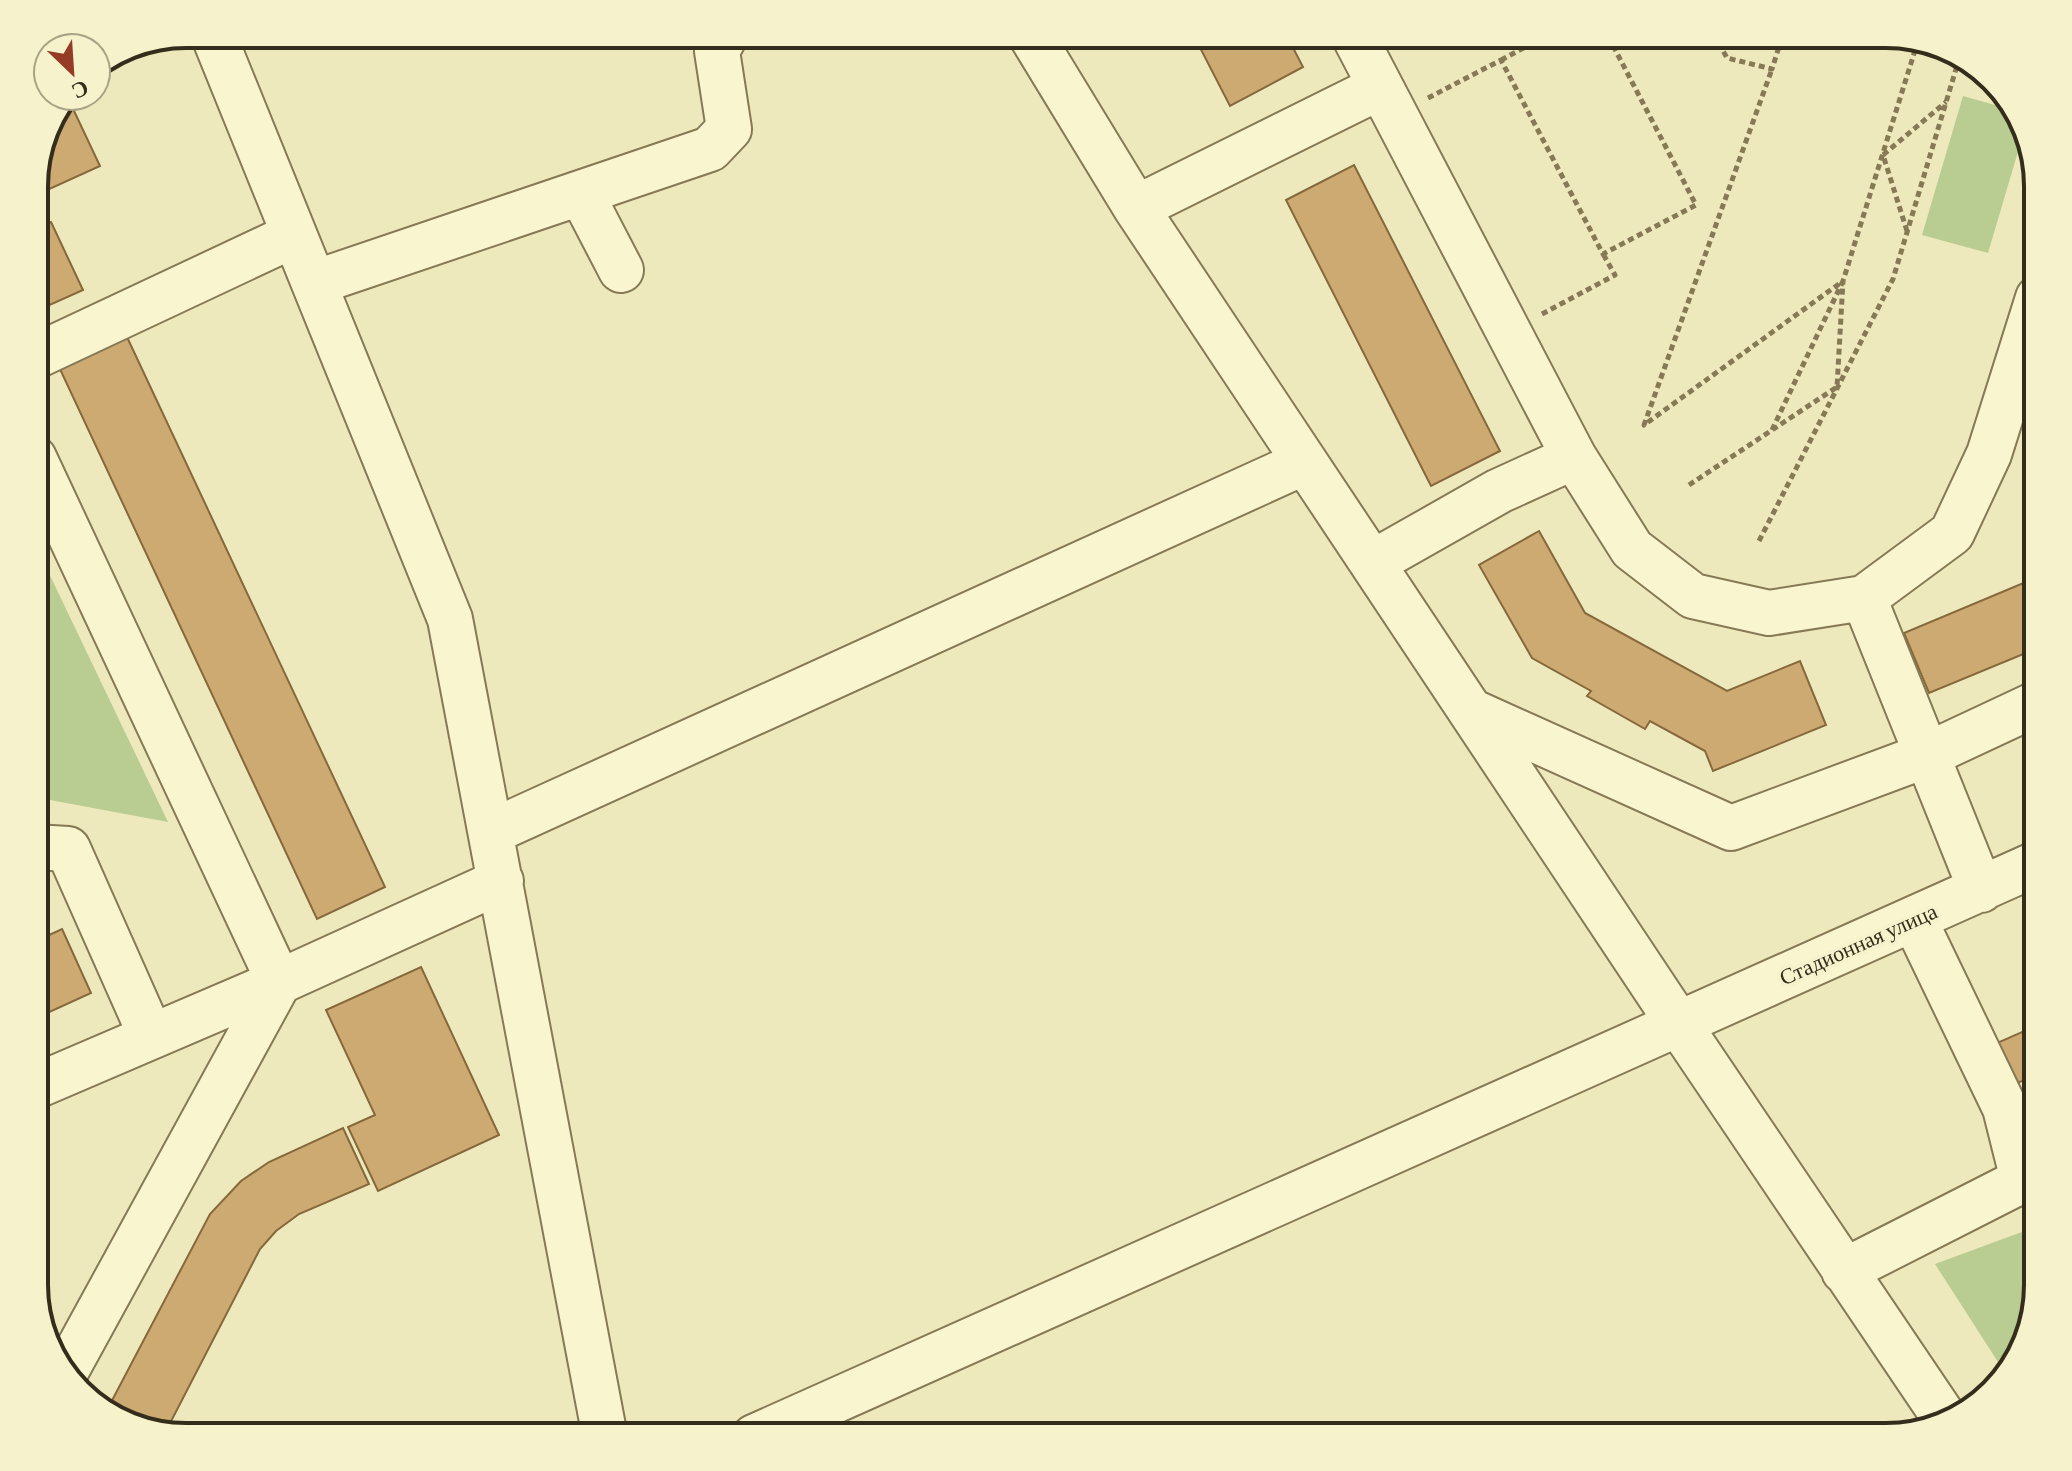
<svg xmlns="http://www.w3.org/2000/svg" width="2072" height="1471" viewBox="0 0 2072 1471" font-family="'Crimson Pro',serif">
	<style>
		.green { fill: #b9cc91 }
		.building { fill: #cdaa71; stroke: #85683b; stroke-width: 2 }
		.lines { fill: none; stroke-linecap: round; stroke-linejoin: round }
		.minor-casing { stroke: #867956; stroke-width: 48 }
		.path { stroke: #867956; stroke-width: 5; stroke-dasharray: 6 4; stroke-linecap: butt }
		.minor { stroke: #f9f5cf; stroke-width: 44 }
		.labels { text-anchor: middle; stroke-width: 7; stroke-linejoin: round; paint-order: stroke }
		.street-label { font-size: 22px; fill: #352d1b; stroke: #f6f2cc }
		.rim { fill: none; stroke: #352d1b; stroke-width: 4 }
	</style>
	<rect width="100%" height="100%" fill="#eee9bc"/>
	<path class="green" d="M 1963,96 L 2016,111 L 2022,118 L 2025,128 L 1988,253 L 1922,235 Z
		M 34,542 L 168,822 L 34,797 Z
		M 2038,1226 L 2038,1286 L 2007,1376 L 1935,1264 Z"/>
	<path class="building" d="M 1193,34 L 1286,34 L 1303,67 L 1230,106 Z
		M 67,96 L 100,166 L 34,196 L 34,175 L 50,118 Z
		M 1354,165 L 1500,451 L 1431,486 L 1286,200 Z
		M 51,222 L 83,290 L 34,312 L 34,229 Z
		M 119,320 L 385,887 L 317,919 L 52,352 Z
		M 1539,531 L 1585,613 L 1727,691 L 1800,661 L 1826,725 L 1713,771 L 1705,751 L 1650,721 L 1645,729 L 1587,696 L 1591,691 L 1532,658 L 1479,565 Z
		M 2038,577 L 2038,648 L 1929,693 L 1904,633 Z
		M 62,929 L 91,993 L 34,1019 L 34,942 Z
		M 421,967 L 499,1135 L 378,1191 L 348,1127 L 375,1115 L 326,1010 Z
		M 2038,1025 L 2038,1074 L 1988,1096 L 1970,1055 Z
		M 343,1128 L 369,1184 L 299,1214 L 276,1231 L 260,1249 L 166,1431 L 107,1410 L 210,1214 L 241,1181 L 269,1162 Z"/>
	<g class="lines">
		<defs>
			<path id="minor" d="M 213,34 L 450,619 L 605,1437
				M 1030,34 L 1136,208 L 1678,1023 L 1948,1423
				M 1353,34 L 1574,457 L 1632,549 L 1693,596 L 1769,613 L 1864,598 L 1952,533 L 1989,454 L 2038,298
				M 581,193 L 621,270
				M 1136,208 L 1380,87
				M 314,283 L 710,149 L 729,129 L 717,51 L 726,34
				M 34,357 L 294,235
				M 1372,563 L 1499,491 L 1574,457
				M 1864,598 L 1981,890
				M 1471,711 L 1731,828 L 1927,755 L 2038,703
				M 491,832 L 1305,462
				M 34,847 L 68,849 L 151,1036
				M 34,1087 L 279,982 L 34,458
				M 1844,1271 L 2023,1180 L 2005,1108 L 1914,919
				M 65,1373 L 279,982 L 501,881
				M 754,1437 L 2038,863"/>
		</defs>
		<use href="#minor" class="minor-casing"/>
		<path class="path" d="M 1714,34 L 1727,58 L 1772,69 L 1783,34
			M 1501,60 L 1550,34
			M 1969,62 L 1983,71
			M 1428,98 L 1501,60 L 1603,254 L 1696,205 L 1607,34
			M 1907,231 L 1883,155 L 1946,102
			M 1542,314 L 1615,275 L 1603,254
			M 1772,430 L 1843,281 L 1644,425 L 1772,69
			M 1689,485 L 1837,387 L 1843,281 L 1917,44
			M 1759,541 L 1893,279 L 1959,59"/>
		<use href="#minor" class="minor"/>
	</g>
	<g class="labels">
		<g class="street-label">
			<text transform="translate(1858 944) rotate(-24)" y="8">Стадионная улица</text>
		</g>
	</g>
	<path d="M0 0H2072V1471H0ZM186 48H1886A138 138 0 0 1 2024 186V1285A138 138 0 0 1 1886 1423H186A138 138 0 0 1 48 1285V186A138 138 0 0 1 186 48Z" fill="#f6f2cc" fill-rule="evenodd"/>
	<path class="rim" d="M186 48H1886A138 138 0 0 1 2024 186V1285A138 138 0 0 1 1886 1423H186A138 138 0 0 1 48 1285V186A138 138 0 0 1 186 48Z"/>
	<g transform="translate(72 72) rotate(155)"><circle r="38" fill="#f6f2cc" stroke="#a9a385" stroke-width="2"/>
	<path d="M0-6L14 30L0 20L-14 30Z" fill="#963b25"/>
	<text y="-12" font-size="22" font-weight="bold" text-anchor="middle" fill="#352d1b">С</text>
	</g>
</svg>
